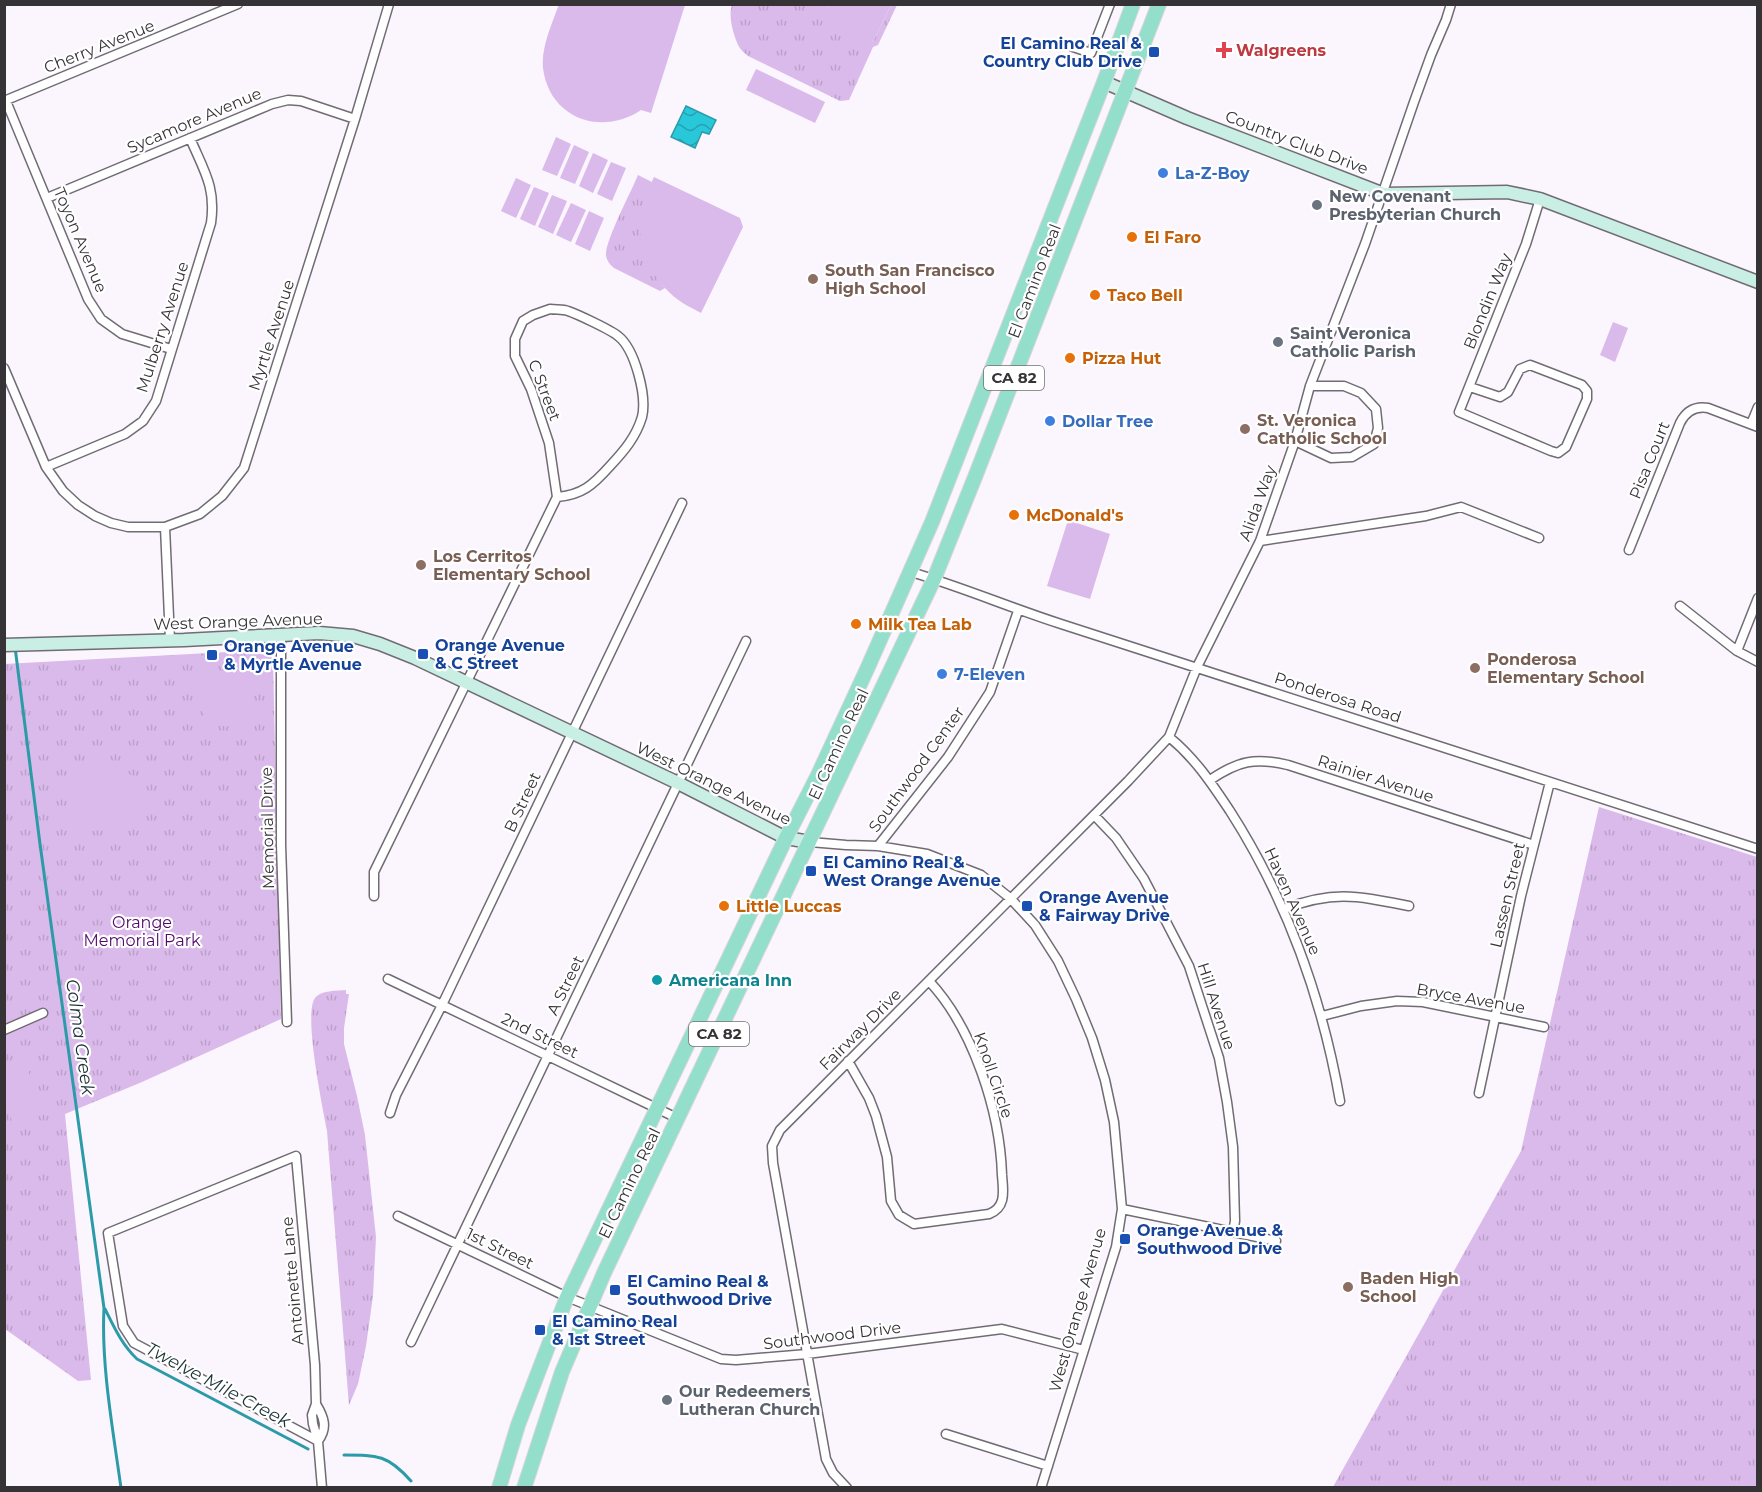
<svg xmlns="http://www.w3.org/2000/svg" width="1762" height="1492" viewBox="0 0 1762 1492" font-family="Montserrat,sans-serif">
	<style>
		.grass { fill: url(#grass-tufts) }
		.garden { fill: #dabaeb }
		.water { fill: url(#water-waves); stroke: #2c9ba8; stroke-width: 1.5 }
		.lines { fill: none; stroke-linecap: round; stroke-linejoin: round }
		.stream { stroke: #2c9ba8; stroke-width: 3 }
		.street-casing { stroke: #716c74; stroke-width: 11 }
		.secondary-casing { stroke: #716c74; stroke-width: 15 }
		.primary-casing { stroke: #d7d6d7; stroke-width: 16 }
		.street { stroke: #fff; stroke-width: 8 }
		.secondary { stroke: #c9efe5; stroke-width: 12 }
		.primary { stroke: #94dfcb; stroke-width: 14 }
		.health-dot { fill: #e0444e; stroke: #fff; stroke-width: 2 }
		.transit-dot { fill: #1a4fb4; stroke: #fff; stroke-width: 2 }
		.shop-dot { fill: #3f7fe0; stroke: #fff; stroke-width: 2 }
		.worship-dot { fill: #6b7280; stroke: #fff; stroke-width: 2 }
		.food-dot { fill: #e8710a; stroke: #fff; stroke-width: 2 }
		.education-dot { fill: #8d6e63; stroke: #fff; stroke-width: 2 }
		.culture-dot { fill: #0f9aa8; stroke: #fff; stroke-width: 2 }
		.labels { text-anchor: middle; stroke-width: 4.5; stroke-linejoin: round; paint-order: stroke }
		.shield { fill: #fff; stroke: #727073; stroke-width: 1.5 }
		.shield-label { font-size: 15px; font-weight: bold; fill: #363337 }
		.transit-label { font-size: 16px; font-weight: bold; fill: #164399; stroke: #fff; text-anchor: start }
		.street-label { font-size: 16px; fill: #363337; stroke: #fff }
		.health-label { font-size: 16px; font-weight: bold; fill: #be3a42; stroke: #fff; text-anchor: start }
		.shop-label { font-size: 16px; font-weight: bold; fill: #366cbe; stroke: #fff; text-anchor: start }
		.worship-label { font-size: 16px; font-weight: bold; fill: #5b616d; stroke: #fff; text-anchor: start }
		.food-label { font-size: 16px; font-weight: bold; fill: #c56008; stroke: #fff; text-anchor: start }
		.education-label { font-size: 16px; font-weight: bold; fill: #785e54; stroke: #fff; text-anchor: start }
		.park-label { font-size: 16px; fill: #51096a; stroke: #fff }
		.culture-label { font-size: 16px; font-weight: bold; fill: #0d838f; stroke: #fff; text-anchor: start }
		.water-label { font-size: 18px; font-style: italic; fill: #1a3235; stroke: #fff }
	</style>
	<defs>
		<pattern id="grass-tufts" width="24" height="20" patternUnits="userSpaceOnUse" patternTransform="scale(1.5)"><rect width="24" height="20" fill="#dabaeb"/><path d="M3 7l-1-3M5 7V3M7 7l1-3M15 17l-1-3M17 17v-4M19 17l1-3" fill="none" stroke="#bca0ca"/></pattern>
		<pattern id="water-waves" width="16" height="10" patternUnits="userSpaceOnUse" patternTransform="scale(1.5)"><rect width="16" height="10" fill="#28c7d9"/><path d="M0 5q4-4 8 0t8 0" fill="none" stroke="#23a2b1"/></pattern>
	</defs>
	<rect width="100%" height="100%" fill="#fbf5fe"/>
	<path class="grass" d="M 732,5 L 828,5 L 829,8 L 873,42 L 891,5 L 901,5 L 897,5 L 878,45 L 873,47 L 849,100 L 840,101 L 748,56 C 744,53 740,49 738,45 C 733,34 728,15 732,5 Z
		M 638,175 L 652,182 C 638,212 636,229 649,259 C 653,270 657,279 665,288 L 660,291 L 614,268 C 610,265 607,261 606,256 C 604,243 632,190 638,175 Z
		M 266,650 L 273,659 L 281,1019 L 142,1082 L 65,1114 L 91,1380 L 78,1381 L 5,1329 L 4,664 Z
		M 1599,807 L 1757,857 L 1757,1487 L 1333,1487 L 1521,1151 Z
		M 346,990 L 346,994 L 349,994 L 344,1028 L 344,1044 L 357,1096 L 365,1135 L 376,1237 L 373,1296 L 366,1346 L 358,1384 L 349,1405 L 327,1131 C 323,1109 303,1014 315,998 C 321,990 337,991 346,990 Z"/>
	<path class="garden" d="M 559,4 L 685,5 L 651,113 L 641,110 C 601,137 549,118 543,68 C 541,47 552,24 559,4 Z
		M 828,5 L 828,4 L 891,5 L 873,42 C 850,40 832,29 828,5 Z
		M 756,69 L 825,102 L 815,123 L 746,90 Z
		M 556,137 L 571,144 L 557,176 L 542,170 Z
		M 574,145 L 589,152 L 575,184 L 560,178 Z
		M 593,153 L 608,160 L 593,193 L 579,186 Z
		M 611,162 L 626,168 L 612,201 L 597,194 Z
		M 654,177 L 740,218 L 743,227 L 701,313 C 690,307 679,302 670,293 C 644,269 633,232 644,198 C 647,191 651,184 654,177 Z
		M 516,178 L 531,185 L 516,218 L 501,211 Z
		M 534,187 L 549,193 L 535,226 L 520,219 Z
		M 552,195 L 567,201 L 553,234 L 538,227 Z
		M 571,203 L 586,210 L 571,242 L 556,235 Z
		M 589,211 L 604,218 L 590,251 L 575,244 Z
		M 1613,322 L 1628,328 L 1615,362 L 1600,355 Z
		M 1068,520 L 1110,534 L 1090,599 L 1047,586 Z
		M 246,670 L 253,676 L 255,722 C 233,729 204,731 198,701 C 196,692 198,682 199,673 Z
		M 101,763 C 117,765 141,776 144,795 C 146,806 144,818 145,829 L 76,831 L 70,778 L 79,769 Z
		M 25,1063 L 45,1114 L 14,1126 L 5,1102 L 5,1072 Z"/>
	<path class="water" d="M 686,106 L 716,120 L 709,134 L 702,132 L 695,148 L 671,137 Z"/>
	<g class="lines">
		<path class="stream" d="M 15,647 L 40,844 L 104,1308 C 101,1365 113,1430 121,1488
			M 105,1309 C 114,1327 122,1345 137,1359 L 308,1449
			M 344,1455 C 378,1455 388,1455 411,1481"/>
		<defs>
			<path id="street" d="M 1073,47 L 1091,53 L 1110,4
				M 4,101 L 238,4
				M 6,101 L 88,299 L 101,319 L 122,334 L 171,349
				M 47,198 L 272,104 L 288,100 L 301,101 L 355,119
				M 550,309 C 556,310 563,309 568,311 C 577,314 611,330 618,336 C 635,349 647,396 642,417 C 636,437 624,451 610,466 C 593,485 582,495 557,497 L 549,443 L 531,389 L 515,356 L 515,339 L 523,321 L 533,315 Z
				M 4,368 L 46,467 L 63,491 L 78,505 L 95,516 L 111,523 L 128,527 L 165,527 L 200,514 L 222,496 L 244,468 L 355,119 L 389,4
				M 1470,387 L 1500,397 L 1508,392 L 1520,369 L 1530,365 L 1582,385 L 1587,391 L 1587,399 L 1566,447 L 1558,453 L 1551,451 L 1459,412 L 1526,244 L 1540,199
				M 1751,424 L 1758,407
				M 1295,441 L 1331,458 L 1352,457 L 1374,444 L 1378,428 L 1376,409 L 1361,393 L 1344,386 L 1310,386
				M 46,467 L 125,434 L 143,421 L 156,401 L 211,223 C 216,187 204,171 190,138
				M 165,527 L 170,640
				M 1260,541 L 1426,516 L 1461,507 L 1539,538
				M 1629,550 L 1680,423 C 1686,411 1695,406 1708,408 L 1758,427
				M 911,572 C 962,587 1011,608 1061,624 C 1294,697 1525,776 1758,849
				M 1680,606 L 1737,651 L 1758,662
				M 281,635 L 281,845 L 287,1022
				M 1737,651 L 1758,598
				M 1169,737 C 1195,758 1212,784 1230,811 C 1287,900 1322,998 1340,1101
				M 1210,780 C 1238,761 1255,757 1288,765 L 1534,845
				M 1094,815 L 1116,838 L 1144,879 L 1189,966 L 1219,1058 L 1227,1102 L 1233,1147 L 1235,1221 L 1233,1232
				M 810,842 L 846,845 L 878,846 L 927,854 L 981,875 L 1010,898 L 1035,925 L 1058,961 L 1076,999 L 1092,1038 L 1105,1080 L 1114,1122 L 1122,1209 L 1116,1247 L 1041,1488
				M 878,846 L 948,757 L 990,692 L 1018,611
				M 374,896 L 374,872 L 557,497
				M 1284,909 C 1334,890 1358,896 1409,906
				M 388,979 L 679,1119
				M 1322,1016 L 1361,1006 L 1397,1001 L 1423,1002 L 1544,1027
				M 4,1030 L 43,1013
				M 848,1061 L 869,1098 L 876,1116 L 887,1157 L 891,1201 L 899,1215 L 914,1224 L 989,1214 C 1007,1207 1003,1190 1002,1175 C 1000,1111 973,1028 929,981
				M 1479,1093 L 1521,896 L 1550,782
				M 390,1113 L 396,1095 L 442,1005 L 682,503
				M 1122,1209 L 1276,1241
				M 398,1216 L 567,1297 L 721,1359 L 736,1360 L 807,1354 L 1002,1329 L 1084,1350
				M 411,1342 L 746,641
				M 316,1404 C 324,1417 328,1428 318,1441
				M 946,1434 L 1048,1466
				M 318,1441 L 134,1343 L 123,1326 L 108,1233 L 296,1156 L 315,1365 L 316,1404 L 312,1415 L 313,1424 L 318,1441 L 322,1488
				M 847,1488 L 833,1473 L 826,1459 L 773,1163 L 772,1146 L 780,1130 L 1128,781 L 1169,737 L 1197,667 L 1260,541 L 1295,441 L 1310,386 L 1365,244 L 1414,102 L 1431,55 L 1446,20 L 1451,4"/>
			<path id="secondary" d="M 1104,82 L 1187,118 L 1384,194 L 1507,192 L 1540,199 L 1758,282
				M 4,645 L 184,640 L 319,633 L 353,636 L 380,644 L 415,658 L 678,783 L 786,838 L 810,842"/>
			<path id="primary" d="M 499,1488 L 518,1425 L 567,1297 L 786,838 L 818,775 L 868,667 L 932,522 L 1104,82 L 1133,4
				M 524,1488 L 562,1372 L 604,1273 L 934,579 L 975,477 L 1159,4"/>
		</defs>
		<use href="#street" class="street-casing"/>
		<use href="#secondary" class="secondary-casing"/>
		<use href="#primary" class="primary-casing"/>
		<use href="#street" class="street"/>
		<use href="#secondary" class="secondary"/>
		<use href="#primary" class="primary"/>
	</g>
	<path class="health-dot" d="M1221 41h6v6h6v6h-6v6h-6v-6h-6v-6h6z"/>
	<g class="transit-dot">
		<rect x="1148" y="46" width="12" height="12" rx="3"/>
		<rect x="417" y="648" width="12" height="12" rx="3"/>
		<rect x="206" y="649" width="12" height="12" rx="3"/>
		<rect x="805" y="865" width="12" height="12" rx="3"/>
		<rect x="1021" y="900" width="12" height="12" rx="3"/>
		<rect x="1119" y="1233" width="12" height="12" rx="3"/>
		<rect x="609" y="1284" width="12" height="12" rx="3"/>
		<rect x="534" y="1324" width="12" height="12" rx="3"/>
	</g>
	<g class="shop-dot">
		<circle cx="1163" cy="173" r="6"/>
		<circle cx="1050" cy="421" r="6"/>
		<circle cx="942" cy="674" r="6"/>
	</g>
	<g class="worship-dot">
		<circle cx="1317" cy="205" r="6"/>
		<circle cx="1278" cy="342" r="6"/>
		<circle cx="667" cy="1400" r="6"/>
	</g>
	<g class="food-dot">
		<circle cx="1132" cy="237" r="6"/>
		<circle cx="1095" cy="295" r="6"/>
		<circle cx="1070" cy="358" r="6"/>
		<circle cx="1014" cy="515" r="6"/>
		<circle cx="856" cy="624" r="6"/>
		<circle cx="724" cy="906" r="6"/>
	</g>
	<g class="education-dot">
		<circle cx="813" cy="279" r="6"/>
		<circle cx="1245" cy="429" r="6"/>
		<circle cx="421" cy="565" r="6"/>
		<circle cx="1475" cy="668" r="6"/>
		<circle cx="1348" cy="1287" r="6"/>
	</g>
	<circle class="culture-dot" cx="657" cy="980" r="6"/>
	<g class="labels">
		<g class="shield">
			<rect x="984" y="366" width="60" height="24" rx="4.5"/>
			<rect x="689" y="1022" width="60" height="24" rx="4.5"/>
		</g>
		<g class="shield-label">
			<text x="1014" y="383">CA 82</text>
			<text x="719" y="1039">CA 82</text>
		</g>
		<g class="transit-label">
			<text x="1142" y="49" text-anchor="end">El Camino Real &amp;<tspan x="1142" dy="18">Country Club Drive</tspan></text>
			<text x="435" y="651">Orange Avenue<tspan x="435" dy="18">&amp; C Street</tspan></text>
			<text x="224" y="652">Orange Avenue<tspan x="224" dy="18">&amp; Myrtle Avenue</tspan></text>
			<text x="823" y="868">El Camino Real &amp;<tspan x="823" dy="18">West Orange Avenue</tspan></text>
			<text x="1039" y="903">Orange Avenue<tspan x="1039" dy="18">&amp; Fairway Drive</tspan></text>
			<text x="1137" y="1236">Orange Avenue &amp;<tspan x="1137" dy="18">Southwood Drive</tspan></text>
			<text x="627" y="1287">El Camino Real &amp;<tspan x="627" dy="18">Southwood Drive</tspan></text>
			<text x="552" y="1327">El Camino Real<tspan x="552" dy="18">&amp; 1st Street</tspan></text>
		</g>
		<g class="street-label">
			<text transform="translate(99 46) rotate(-22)" y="6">Cherry Avenue</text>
			<text transform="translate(194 120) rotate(-23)" y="6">Sycamore Avenue</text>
			<text transform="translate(1297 142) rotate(21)" y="6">Country Club Drive</text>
			<text transform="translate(81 240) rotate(67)" y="6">Toyon Avenue</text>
			<text transform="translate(1034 281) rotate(-69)" y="6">El Camino Real</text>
			<text transform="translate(1487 301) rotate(-68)" y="6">Blondin Way</text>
			<text transform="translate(162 327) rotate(-72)" y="6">Mulberry Avenue</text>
			<text transform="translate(271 335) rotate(-72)" y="6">Myrtle Avenue</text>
			<text transform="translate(545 390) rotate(69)" y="6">C Street</text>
			<text transform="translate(1649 460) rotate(-68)" y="6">Pisa Court</text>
			<text transform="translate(1257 503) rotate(-70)" y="6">Alida Way</text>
			<text transform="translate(238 621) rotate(-2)" y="6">West Orange Avenue</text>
			<text transform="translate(1338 697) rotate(18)" y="6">Ponderosa Road</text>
			<text transform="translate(838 744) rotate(-65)" y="6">El Camino Real</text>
			<text transform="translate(916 769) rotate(-54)" y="6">Southwood Center</text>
			<text transform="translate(1376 778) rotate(18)" y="6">Rainier Avenue</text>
			<text transform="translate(714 783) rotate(26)" y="6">West Orange Avenue</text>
			<text transform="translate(522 802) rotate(-65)" y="6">B Street</text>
			<text transform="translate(267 828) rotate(-91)" y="6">Memorial Drive</text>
			<text transform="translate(1507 895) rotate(-77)" y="6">Lassen Street</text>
			<text transform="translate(1293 901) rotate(66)" y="6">Haven Avenue</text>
			<text transform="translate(565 985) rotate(-64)" y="6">A Street</text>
			<text transform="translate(1471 998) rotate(10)" y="6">Bryce Avenue</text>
			<text transform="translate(1217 1006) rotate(72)" y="6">Hill Avenue</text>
			<text transform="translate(860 1029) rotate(-45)" y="6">Fairway Drive</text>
			<text transform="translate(540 1035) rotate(26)" y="6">2nd Street</text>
			<text transform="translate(994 1075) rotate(71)" y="6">Knoll Circle</text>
			<text transform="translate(629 1183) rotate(-64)" y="6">El Camino Real</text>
			<text transform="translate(500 1248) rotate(26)" y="6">1st Street</text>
			<text transform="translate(292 1281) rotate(-95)" y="6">Antoinette Lane</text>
			<text transform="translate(1077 1310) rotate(-74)" y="6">West Orange Avenue</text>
			<text transform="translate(832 1335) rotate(-7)" y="6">Southwood Drive</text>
		</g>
		<g class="health-label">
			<text x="1236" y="56">Walgreens</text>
		</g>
		<g class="shop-label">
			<text x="1175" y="179">La-Z-Boy</text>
			<text x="1062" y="427">Dollar Tree</text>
			<text x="954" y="680">7-Eleven</text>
		</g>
		<g class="worship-label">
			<text x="1329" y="202">New Covenant<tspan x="1329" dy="18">Presbyterian Church</tspan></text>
			<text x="1290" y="339">Saint Veronica<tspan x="1290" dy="18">Catholic Parish</tspan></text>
			<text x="679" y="1397">Our Redeemers<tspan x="679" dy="18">Lutheran Church</tspan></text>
		</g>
		<g class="food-label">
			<text x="1144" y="243">El Faro</text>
			<text x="1107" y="301">Taco Bell</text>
			<text x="1082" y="364">Pizza Hut</text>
			<text x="1026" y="521">McDonald's</text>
			<text x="868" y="630">Milk Tea Lab</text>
			<text x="736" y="912">Little Luccas</text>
		</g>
		<g class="education-label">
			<text x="825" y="276">South San Francisco<tspan x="825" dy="18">High School</tspan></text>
			<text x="1257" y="426">St. Veronica<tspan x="1257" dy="18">Catholic School</tspan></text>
			<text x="433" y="562">Los Cerritos<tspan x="433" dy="18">Elementary School</tspan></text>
			<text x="1487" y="665">Ponderosa<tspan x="1487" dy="18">Elementary School</tspan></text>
			<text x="1360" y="1284">Baden High<tspan x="1360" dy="18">School</tspan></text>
		</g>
		<g class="park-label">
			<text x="142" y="928">Orange<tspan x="142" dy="18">Memorial Park</tspan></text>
		</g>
		<g class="culture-label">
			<text x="669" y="986">Americana Inn</text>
		</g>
		<g class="water-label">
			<text transform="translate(80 1037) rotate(82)" y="6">Colma Creek</text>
			<text transform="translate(218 1385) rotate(28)" y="6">Twelve Mile Creek</text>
		</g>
	</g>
	<rect width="1762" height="1492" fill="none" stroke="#363337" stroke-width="12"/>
</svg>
